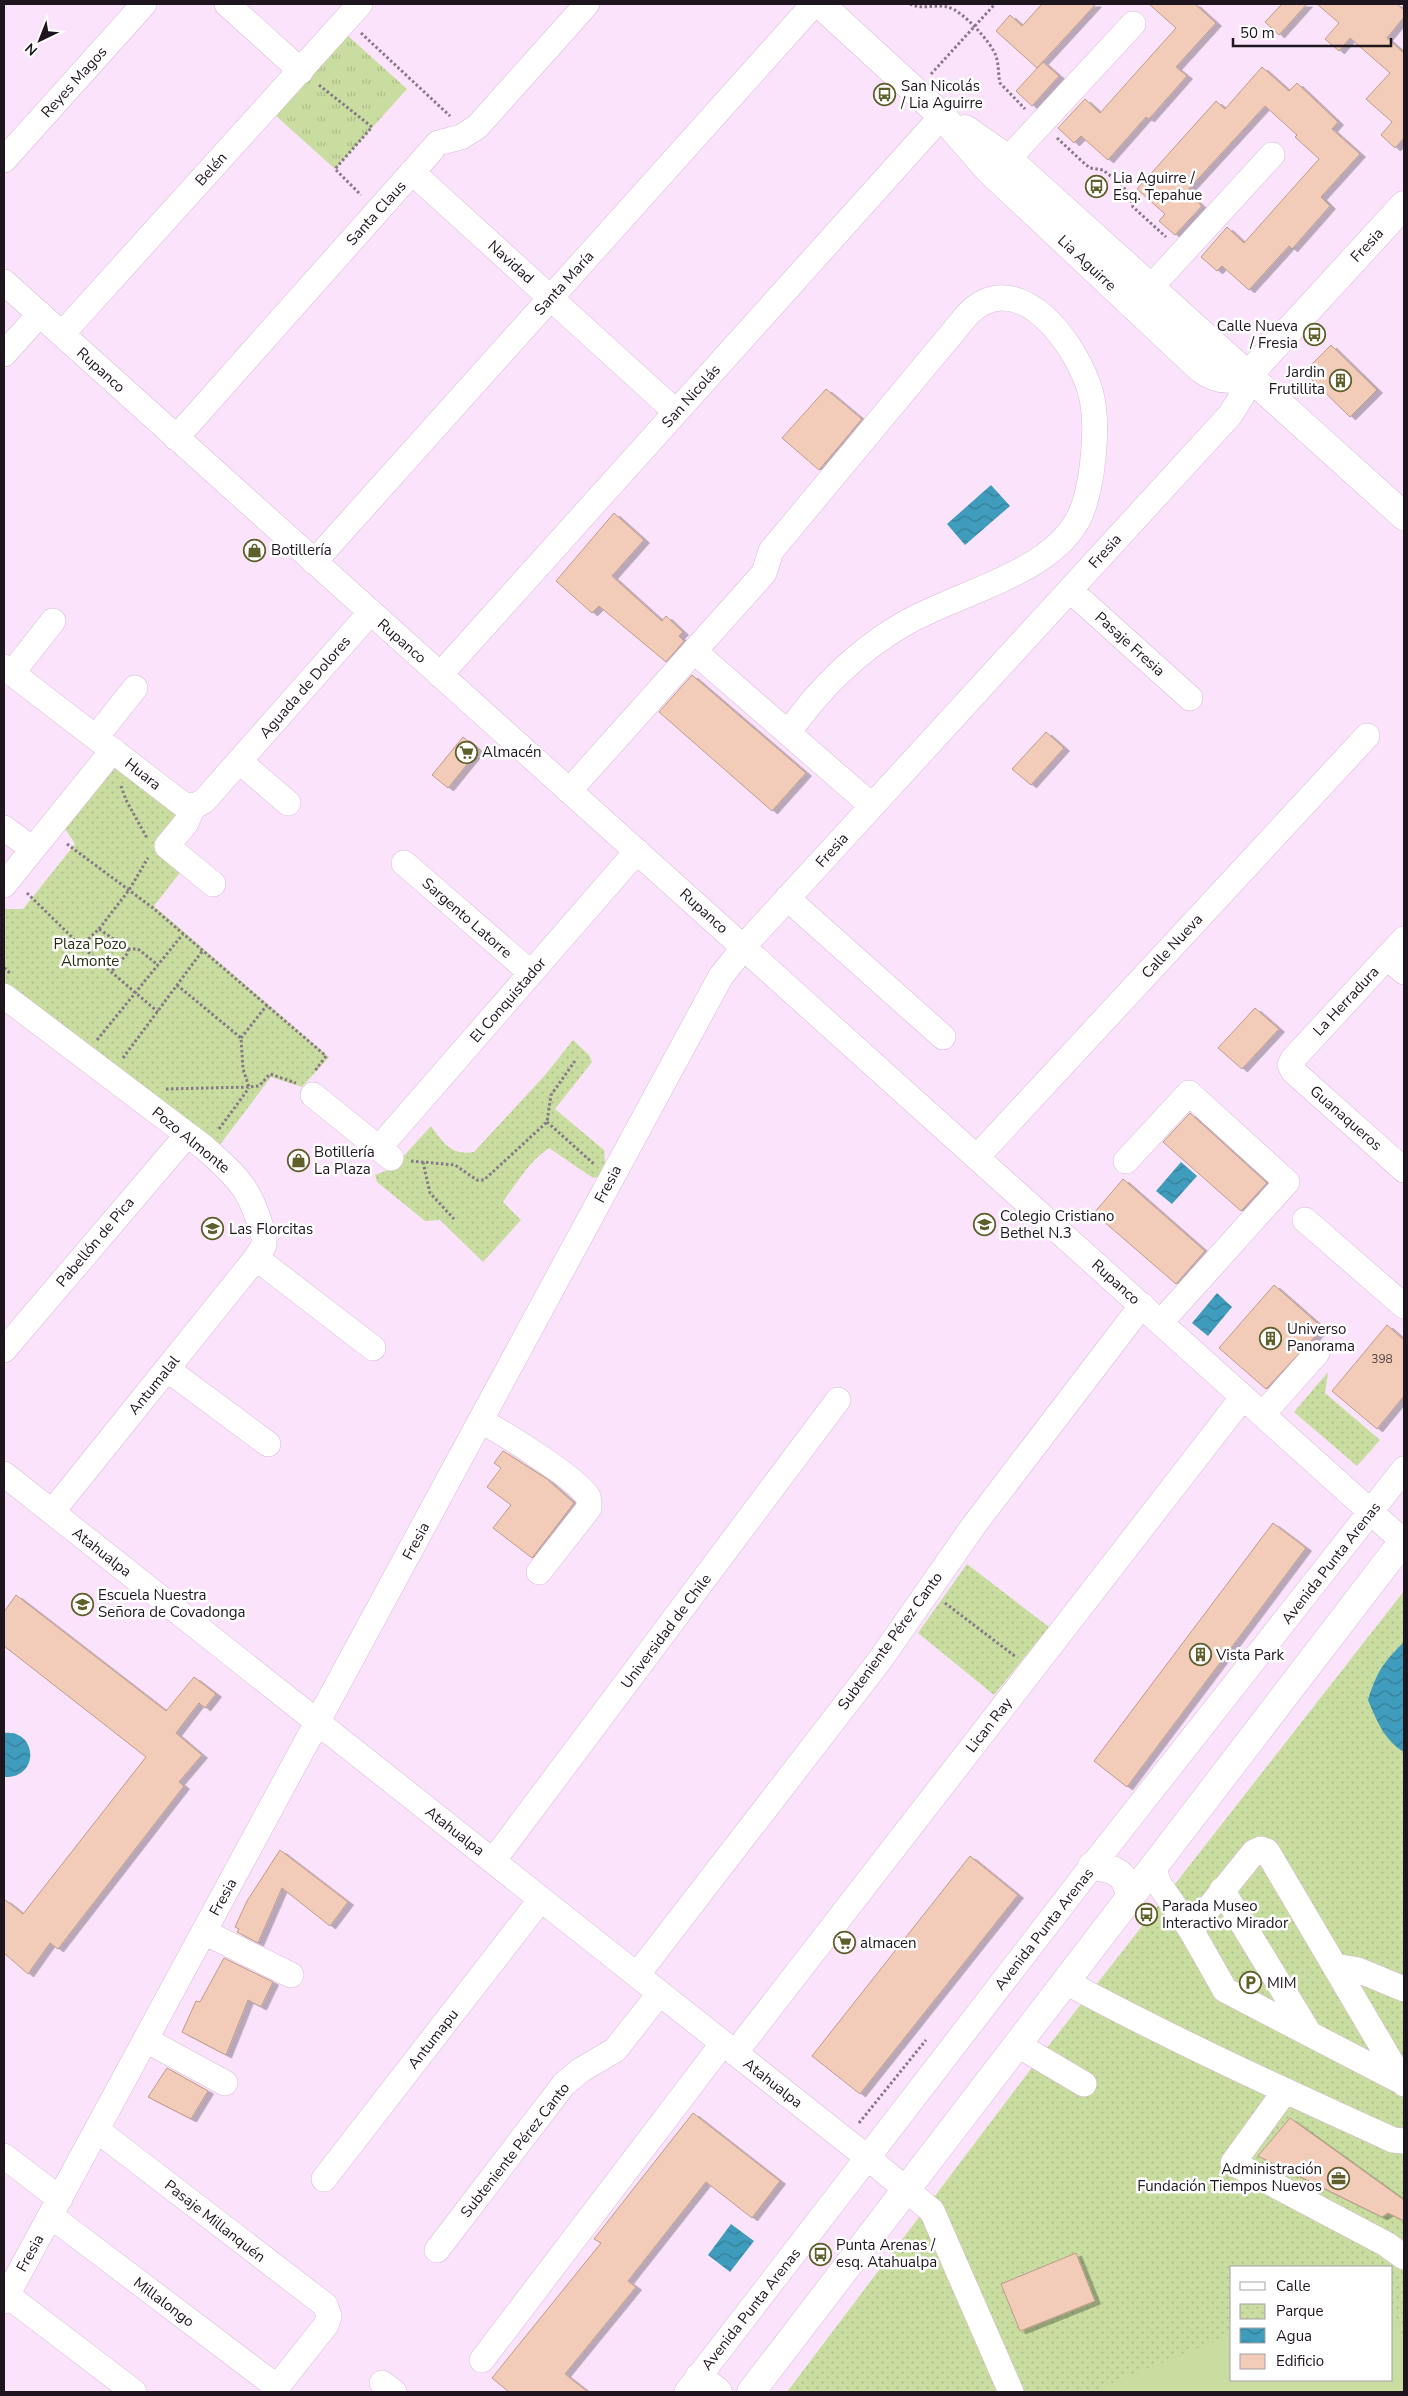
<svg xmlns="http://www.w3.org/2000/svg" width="1408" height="2396" viewBox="0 0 1408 2396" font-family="'Nunito Sans',sans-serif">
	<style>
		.grass { fill: url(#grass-tufts) }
		.park { fill: url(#park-dots); fill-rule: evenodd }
		.pitch { fill: #c9dda1 }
		.water { fill: url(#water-waves) }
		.building { fill: #f2ccb9; stroke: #be9b89; filter: url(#shadow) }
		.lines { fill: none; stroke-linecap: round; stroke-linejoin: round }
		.minor-casing { stroke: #d7bad6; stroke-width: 26 }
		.major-casing { stroke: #d7bad6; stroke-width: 29 }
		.path { stroke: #877787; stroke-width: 3; stroke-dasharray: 2.5 2.5; stroke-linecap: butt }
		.minor { stroke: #fff; stroke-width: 25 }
		.major { stroke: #fff; stroke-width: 28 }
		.labels { text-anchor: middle; stroke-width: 5; stroke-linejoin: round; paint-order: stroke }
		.number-label { font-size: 12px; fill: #544346 }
		.street-label { font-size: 15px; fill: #1f151f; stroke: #fff }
		.poi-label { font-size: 15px; fill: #1f151f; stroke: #fff; text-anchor: start }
		.park-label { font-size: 15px; fill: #262f10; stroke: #fff }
	</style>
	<defs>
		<pattern id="grass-tufts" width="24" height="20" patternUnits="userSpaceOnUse" patternTransform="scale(1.25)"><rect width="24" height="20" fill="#c9dda1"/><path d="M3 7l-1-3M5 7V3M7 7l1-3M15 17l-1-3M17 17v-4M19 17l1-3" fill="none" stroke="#acbd8a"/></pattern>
		<pattern id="park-dots" width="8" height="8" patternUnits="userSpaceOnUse" patternTransform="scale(1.25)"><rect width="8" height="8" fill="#c9dda1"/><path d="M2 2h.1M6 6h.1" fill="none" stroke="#acbd8a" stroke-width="1.8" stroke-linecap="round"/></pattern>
		<pattern id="water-waves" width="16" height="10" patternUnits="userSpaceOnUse" patternTransform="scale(1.25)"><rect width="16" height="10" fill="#409cbc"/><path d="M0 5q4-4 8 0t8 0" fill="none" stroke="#357e98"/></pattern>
		<filter id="shadow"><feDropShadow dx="5.5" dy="3" stdDeviation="0" flood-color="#0004"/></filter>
	</defs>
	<rect width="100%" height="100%" fill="#fbe4fb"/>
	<path class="grass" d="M 346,34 L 407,89 L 335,169 L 274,114 Z"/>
	<path class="park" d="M 124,765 L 183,815 L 182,870 L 154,906 L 329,1057 L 302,1087 L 271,1077 L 216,1150 L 4,985 L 4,909 L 23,909 L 75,844 L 62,824 L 108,767 Z
		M 573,1040 L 589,1055 L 592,1062 L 555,1109 L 604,1150 L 605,1163 L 598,1177 L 593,1178 L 549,1148 C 530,1161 516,1183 503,1202 L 521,1220 L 483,1262 L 440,1220 L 425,1221 L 377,1182 L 375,1175 L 393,1168 L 431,1126 C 443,1143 452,1156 474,1152 L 546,1074 Z
		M 1328,1372 L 1325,1393 L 1380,1440 L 1357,1466 L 1294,1412 Z
		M 967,1564 L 1049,1627 L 994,1695 L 918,1633 Z
		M 1404,1591 L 1404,2392 L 787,2392 L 1046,2049 ZM 1232,2267 L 1392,2267 L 1392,2380 L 1232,2380 Z"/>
	<path class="pitch" d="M 1392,2310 L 1404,2341 L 1404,2392 L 1090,2392 L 1232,2334 L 1232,2380 L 1392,2380 Z"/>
	<path class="water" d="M 991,485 L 1010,506 L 965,545 L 947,524 Z
		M 1181,1162 L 1197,1176 L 1172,1204 L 1156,1191 Z
		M 1217,1293 L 1232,1307 L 1208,1336 L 1192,1323 Z
		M 1404,1642 L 1404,1752 C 1384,1740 1377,1721 1368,1700 C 1377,1671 1383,1663 1404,1642 Z
		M 4,1733 C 38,1729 40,1779 4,1777 Z
		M 731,2224 L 754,2241 L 730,2272 L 708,2255 Z"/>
	<path class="building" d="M 1042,4 L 1096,4 L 1037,68 L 996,31 L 1010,15 L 1022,26 Z
		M 1149,4 L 1195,4 L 1216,23 L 1176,67 L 1187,76 L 1149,119 L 1146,117 L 1108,160 L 1081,136 L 1074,143 L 1058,128 L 1085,99 L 1100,113 L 1176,28 Z
		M 1282,4 L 1307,4 L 1279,35 L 1265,22 Z
		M 1317,4 L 1397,4 L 1404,10 L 1404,17 L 1387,38 L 1404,53 L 1404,138 L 1395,148 L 1381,135 L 1392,122 L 1366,99 L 1390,73 L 1350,38 L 1339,51 L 1325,39 L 1339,23 Z
		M 1043,62 L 1059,76 L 1032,106 L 1016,91 Z
		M 1262,67 L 1289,91 L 1297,83 L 1338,122 L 1332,129 L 1360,154 L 1321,197 L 1330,206 L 1292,249 L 1289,246 L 1249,290 L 1222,266 L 1217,271 L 1201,257 L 1227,227 L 1244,243 L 1319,159 L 1295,137 L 1297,135 L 1265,106 L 1186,192 L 1202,206 L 1175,235 L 1159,221 L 1165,214 L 1137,189 L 1216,101 L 1225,109 Z
		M 1331,345 L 1377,390 L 1350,417 L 1304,372 Z
		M 826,389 L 862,419 L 819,470 L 782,438 Z
		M 614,513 L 644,540 L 612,576 L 662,621 L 666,616 L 683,632 L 679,636 L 684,641 L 666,662 L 599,606 L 592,613 L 556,581 Z
		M 692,675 L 806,773 L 772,811 L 659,712 Z
		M 1046,732 L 1064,748 L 1031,785 L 1012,769 Z
		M 463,737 L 479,750 L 448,788 L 432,775 Z
		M 1255,1008 L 1279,1029 L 1242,1069 L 1218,1048 Z
		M 1190,1113 L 1267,1183 L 1241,1211 L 1163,1142 Z
		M 1123,1179 L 1205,1251 L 1176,1284 L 1094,1213 Z
		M 1274,1285 L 1323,1328 L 1266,1389 L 1219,1348 Z
		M 1387,1325 L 1404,1340 L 1404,1396 L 1377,1429 L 1332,1391 Z
		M 503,1451 L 547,1479 L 574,1503 L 532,1558 L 493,1528 L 511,1505 L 487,1487 L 501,1468 L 494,1463 Z
		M 1273,1523 L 1306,1548 L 1127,1787 L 1094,1761 Z
		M 16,1595 L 166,1711 L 194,1677 L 216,1694 L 205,1708 L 199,1703 L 176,1733 L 202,1755 L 179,1782 L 184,1786 L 58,1949 L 50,1943 L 28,1974 L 4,1953 L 4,1899 L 23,1914 L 146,1757 L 4,1646 L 4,1612 Z
		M 280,1850 L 348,1902 L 330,1926 L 282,1888 L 258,1943 L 237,1932 L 239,1929 L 235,1927 L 247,1901 Z
		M 970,1856 L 1018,1895 L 860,2094 L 812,2056 Z
		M 224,1958 L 273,1982 L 261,2007 L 248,2000 L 226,2055 L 182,2032 L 196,2001 L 200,2002 Z
		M 167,2068 L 208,2091 L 191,2119 L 148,2097 Z
		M 693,2113 L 780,2181 L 752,2218 L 706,2182 L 628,2281 L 636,2287 L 565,2374 L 588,2392 L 509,2392 L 492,2378 L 601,2243 L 594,2239 Z
		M 1290,2118 L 1404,2200 L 1404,2221 L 1388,2213 L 1382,2217 L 1258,2156 Z
		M 1076,2253 L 1095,2301 L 1020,2331 L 1001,2284 Z"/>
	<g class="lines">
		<defs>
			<path id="minor" d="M 227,4 L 301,71
				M 1008,159 L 1133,24
				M 4,160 L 144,4
				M 412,172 L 676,412
				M 4,282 L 1403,1541
				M 1133,297 L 1151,287 L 1272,155
				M 62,334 L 360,4
				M 4,354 L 40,314
				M 176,438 L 438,143 L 461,137 L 477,127 L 587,4
				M 314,562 L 814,4
				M 1070,590 L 1190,698
				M 694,651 L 872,806
				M 4,667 L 181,803 L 193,807 L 204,801 L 370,613
				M 12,673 L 53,621
				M 440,675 L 942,116
				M 96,737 L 135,688
				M 239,761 L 288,803
				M 569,791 L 764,573 L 771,551 L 968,314 C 1020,262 1079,348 1091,394 C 1099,426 1093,495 1076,523 C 1044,576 954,594 902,625 C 856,652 819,689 788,733
				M 193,807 L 186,823 L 167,846 L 213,884
				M 4,828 L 33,849
				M 404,863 L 531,973
				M 4,885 L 113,750
				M 787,898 L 943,1037
				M 1404,939 L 1293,1059 L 1290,1065 L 1294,1072 L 1404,1170
				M 1387,957 L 1404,972
				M 4,996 L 205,1148 C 240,1179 252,1191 264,1238 L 264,1245 L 256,1258 L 52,1512
				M 313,1095 L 391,1158
				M 379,1148 L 637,851
				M 977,1157 L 1367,736
				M 1126,1161 L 1189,1093 L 1287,1182 L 1161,1322
				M 1305,1220 L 1404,1306
				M 256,1258 L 373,1348
				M 4,1350 L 187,1135
				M 167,1369 L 268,1444
				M 1263,1414 L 1317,1353
				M 480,1421 C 501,1431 578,1479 588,1497 C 589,1500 589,1505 589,1508 L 539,1572
				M 4,1474 L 868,2158 L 932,2211 L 1011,2392
				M 493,1861 L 838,1400
				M 1154,1869 L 1159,1884 L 1191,1930 L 1225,1990 L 1404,2083
				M 1222,1890 L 1309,2033
				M 1191,1930 L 1254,1852 L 1261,1849 L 1267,1851 L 1404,2084
				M 204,1932 L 291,1975
				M 1335,1966 L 1358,1970 L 1404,1989
				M 637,1975 L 880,1660 L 974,1525 L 1142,1305
				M 1066,1982 C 1173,2040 1283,2090 1393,2140 L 1404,2141
				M 146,2040 L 225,2083
				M 1018,2045 L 1084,2084
				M 735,2053 L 1243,1397
				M 1285,2091 L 1233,2163 L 1386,2244 L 1404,2257
				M 97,2130 L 325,2305 L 329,2316 L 326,2325 L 273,2392
				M 4,2156 L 60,2199
				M 324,2179 L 541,1899
				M 51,2216 L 277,2387
				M 437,2250 L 564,2084 L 581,2070 L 615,2050 L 660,1993
				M 7,2295 L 134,2392
				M 4,2301 L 721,976 L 754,935 L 1230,415 L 1242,396 L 1249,374
				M 482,2360 L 723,2043
				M 382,2383 L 394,2392
				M 687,2392 L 1092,1866 L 1404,1469"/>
			<path id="major" d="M 820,4 L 942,116 L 989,170 L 1201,369 C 1216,380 1231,382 1249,374 L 1404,205
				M 965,129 L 1008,159 L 1404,516
				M 1092,1866 C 1116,1868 1130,1875 1129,1902
				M 699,2377 L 718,2392
				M 751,2392 L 1404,1540"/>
		</defs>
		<use href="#minor" class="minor-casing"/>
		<use href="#major" class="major-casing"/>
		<path class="path" d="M 910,4 C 921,10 935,4 948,7 C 963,11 991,42 996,56 C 999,65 998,74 1000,83 L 1025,109
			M 361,33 L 450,116
			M 931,74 L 995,4
			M 319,85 L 372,127 L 335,169 L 361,195
			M 1057,138 L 1085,164 L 1090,168 L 1103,170 L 1121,184 L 1130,196 L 1133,207 L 1166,237
			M 121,786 L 126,800 L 147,838
			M 67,844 L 153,908 L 326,1056 L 314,1072
			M 27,893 L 81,946 L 158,1012
			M 99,929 L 129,890 L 148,858
			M 81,946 L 99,929 L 128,949 L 128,953 L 111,972
			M 128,949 L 138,949 L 158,965
			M 4,968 L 11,974
			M 177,985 L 241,1038 L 243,1069 L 249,1087
			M 241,1038 L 267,1005
			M 97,1040 L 183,934
			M 123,1058 L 203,950
			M 166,1089 L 249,1087 L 259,1086 L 270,1074 L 296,1083
			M 547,1122 L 595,1165
			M 219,1129 L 249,1088
			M 411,1161 L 455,1165 L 477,1180 L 484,1180 L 547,1122 L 551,1095 L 575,1061
			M 423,1162 L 430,1193 L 454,1219
			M 945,1603 L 1016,1657
			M 859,2123 L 926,2040"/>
		<use href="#minor" class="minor"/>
		<use href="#major" class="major"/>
	</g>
	<defs>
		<symbol id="bus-ring" viewBox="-11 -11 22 22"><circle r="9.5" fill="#fff" stroke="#5f5f2c" stroke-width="1.5"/><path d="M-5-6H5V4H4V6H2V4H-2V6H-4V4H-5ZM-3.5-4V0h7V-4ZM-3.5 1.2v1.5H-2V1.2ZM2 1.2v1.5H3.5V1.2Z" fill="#5f5f2c"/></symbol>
		<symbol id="building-ring" viewBox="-11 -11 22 22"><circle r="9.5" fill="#fff" stroke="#5f5f2c" stroke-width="1.5"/><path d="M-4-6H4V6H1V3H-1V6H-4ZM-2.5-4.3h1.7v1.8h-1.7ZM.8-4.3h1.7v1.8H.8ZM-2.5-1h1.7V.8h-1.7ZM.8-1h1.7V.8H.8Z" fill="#5f5f2c"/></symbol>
		<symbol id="shop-ring" viewBox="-11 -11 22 22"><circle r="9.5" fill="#fff" stroke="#5f5f2c" stroke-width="1.5"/><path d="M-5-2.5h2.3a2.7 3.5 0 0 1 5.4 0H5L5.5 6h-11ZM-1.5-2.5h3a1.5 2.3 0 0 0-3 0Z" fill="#5f5f2c"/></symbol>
		<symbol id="supermarket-ring" viewBox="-11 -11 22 22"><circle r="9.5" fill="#fff" stroke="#5f5f2c" stroke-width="1.5"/><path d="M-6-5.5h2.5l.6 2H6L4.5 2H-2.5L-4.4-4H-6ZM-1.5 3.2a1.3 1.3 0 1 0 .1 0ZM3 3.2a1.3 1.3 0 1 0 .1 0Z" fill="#5f5f2c"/></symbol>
		<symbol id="school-ring" viewBox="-11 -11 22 22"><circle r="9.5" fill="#fff" stroke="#5f5f2c" stroke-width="1.5"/><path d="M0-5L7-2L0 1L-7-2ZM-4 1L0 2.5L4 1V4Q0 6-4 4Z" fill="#5f5f2c"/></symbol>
		<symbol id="parking-ring" viewBox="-11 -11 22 22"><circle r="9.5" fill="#fff" stroke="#5f5f2c" stroke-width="1.5"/><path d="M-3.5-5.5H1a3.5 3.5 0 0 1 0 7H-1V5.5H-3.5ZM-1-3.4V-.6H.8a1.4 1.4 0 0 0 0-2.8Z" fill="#5f5f2c"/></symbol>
		<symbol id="office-ring" viewBox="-11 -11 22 22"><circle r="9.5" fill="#fff" stroke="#5f5f2c" stroke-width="1.5"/><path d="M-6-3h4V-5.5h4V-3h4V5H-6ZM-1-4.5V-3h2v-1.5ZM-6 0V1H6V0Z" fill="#5f5f2c"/></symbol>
	</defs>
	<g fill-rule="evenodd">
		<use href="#bus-ring" x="872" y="82" width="25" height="25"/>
		<use href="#bus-ring" x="1084" y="174" width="25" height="25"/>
		<use href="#bus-ring" x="1302" y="322" width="25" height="25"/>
		<use href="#building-ring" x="1328" y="368" width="25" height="25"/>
		<use href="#shop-ring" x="242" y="538" width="25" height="25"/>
		<use href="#supermarket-ring" x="454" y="740" width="25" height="25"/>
		<use href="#shop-ring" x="286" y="1148" width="25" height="25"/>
		<use href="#school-ring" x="972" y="1212" width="25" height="25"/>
		<use href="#school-ring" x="200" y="1216" width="25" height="25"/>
		<use href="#building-ring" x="1258" y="1326" width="25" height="25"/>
		<use href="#school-ring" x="70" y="1592" width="25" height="25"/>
		<use href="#building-ring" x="1188" y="1642" width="25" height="25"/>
		<use href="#bus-ring" x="1134" y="1902" width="25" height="25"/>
		<use href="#supermarket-ring" x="832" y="1930" width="25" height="25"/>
		<use href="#parking-ring" x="1238" y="1970" width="25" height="25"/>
		<use href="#office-ring" x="1326" y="2166" width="25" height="25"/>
		<use href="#bus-ring" x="808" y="2242" width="25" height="25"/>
	</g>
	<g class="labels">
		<g class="number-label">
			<text x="1382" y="1363">398</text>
		</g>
		<g class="street-label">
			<text transform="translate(74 82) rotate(-48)" y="5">Reyes Magos</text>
			<text transform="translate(211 169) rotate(-48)" y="5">Belén</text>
			<text transform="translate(376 213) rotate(-48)" y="5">Santa Claus</text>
			<text transform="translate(1367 245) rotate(-47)" y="5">Fresia</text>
			<text transform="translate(511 262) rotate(42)" y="5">Navidad</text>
			<text transform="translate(1087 263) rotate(43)" y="5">Lia Aguirre</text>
			<text transform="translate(564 283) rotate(-48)" y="5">Santa María</text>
			<text transform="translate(101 370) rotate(42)" y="5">Rupanco</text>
			<text transform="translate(691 396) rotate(-48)" y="5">San Nicolás</text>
			<text transform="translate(1105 551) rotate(-48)" y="5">Fresia</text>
			<text transform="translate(402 641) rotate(41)" y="5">Rupanco</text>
			<text transform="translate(1130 644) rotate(42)" y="5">Pasaje Fresia</text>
			<text transform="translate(305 687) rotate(-49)" y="5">Aguada de Dolores</text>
			<text transform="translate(143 774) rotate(38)" y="5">Huara</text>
			<text transform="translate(832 850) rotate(-48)" y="5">Fresia</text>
			<text transform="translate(704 911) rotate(42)" y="5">Rupanco</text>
			<text transform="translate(467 918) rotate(41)" y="5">Sargento Latorre</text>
			<text transform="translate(1172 946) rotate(-47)" y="5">Calle Nueva</text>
			<text transform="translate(508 1000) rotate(-49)" y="5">El Conquistador</text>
			<text transform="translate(1346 1001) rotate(-47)" y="5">La Herradura</text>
			<text transform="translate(1346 1118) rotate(41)" y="5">Guanaqueros</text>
			<text transform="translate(191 1140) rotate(39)" y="5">Pozo Almonte</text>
			<text transform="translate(608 1184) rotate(-62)" y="5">Fresia</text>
			<text transform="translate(95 1242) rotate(-50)" y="5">Pabellón de Pica</text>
			<text transform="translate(1116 1282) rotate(42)" y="5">Rupanco</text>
			<text transform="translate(154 1385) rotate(-51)" y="5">Antumalal</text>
			<text transform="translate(416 1541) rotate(-62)" y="5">Fresia</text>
			<text transform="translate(102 1552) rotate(38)" y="5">Atahualpa</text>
			<text transform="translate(1331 1563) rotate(-52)" y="5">Avenida Punta Arenas</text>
			<text transform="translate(666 1631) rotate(-53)" y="5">Universidad de Chile</text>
			<text transform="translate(890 1641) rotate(-54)" y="5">Subteniente Pérez Canto</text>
			<text transform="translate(989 1725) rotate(-52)" y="5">Lican Ray</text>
			<text transform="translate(455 1831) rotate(38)" y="5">Atahualpa</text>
			<text transform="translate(223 1897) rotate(-61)" y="5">Fresia</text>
			<text transform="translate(1044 1929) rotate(-52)" y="5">Avenida Punta Arenas</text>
			<text transform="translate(433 2039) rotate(-52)" y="5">Antumapu</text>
			<text transform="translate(773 2083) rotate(38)" y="5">Atahualpa</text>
			<text transform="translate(515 2150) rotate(-52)" y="5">Subteniente Pérez Canto</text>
			<text transform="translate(215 2221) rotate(38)" y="5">Pasaje Millanquén</text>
			<text transform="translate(30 2253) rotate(-61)" y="5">Fresia</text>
			<text transform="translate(164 2302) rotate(37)" y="5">Millalongo</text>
			<text transform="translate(751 2309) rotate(-52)" y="5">Avenida Punta Arenas</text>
		</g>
		<g class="poi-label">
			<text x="901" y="91">San Nicolás<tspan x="901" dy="17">/ Lia Aguirre</tspan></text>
			<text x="1113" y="183">Lia Aguirre /<tspan x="1113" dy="17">Esq. Tepahue</tspan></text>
			<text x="1298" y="331" text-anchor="end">Calle Nueva<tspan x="1298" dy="17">/ Fresia</tspan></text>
			<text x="1325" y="377" text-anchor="end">Jardin<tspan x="1325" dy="17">Frutillita</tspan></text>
			<text x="271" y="555">Botillería</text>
			<text x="482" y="757">Almacén</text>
			<text x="314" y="1157">Botillería<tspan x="314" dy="17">La Plaza</tspan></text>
			<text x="1000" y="1221">Colegio Cristiano<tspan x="1000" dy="17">Bethel N.3</tspan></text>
			<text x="229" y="1234">Las Florcitas</text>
			<text x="1287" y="1334">Universo<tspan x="1287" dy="17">Panorama</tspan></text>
			<text x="98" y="1600">Escuela Nuestra<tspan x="98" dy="17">Señora de Covadonga</tspan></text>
			<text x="1216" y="1660">Vista Park</text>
			<text x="1162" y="1911">Parada Museo<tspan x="1162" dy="17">Interactivo Mirador</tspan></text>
			<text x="860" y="1948">almacen</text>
			<text x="1267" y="1988">MIM</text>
			<text x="1322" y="2174" text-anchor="end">Administración<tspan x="1322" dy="17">Fundación Tiempos Nuevos</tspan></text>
			<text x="836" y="2250">Punta Arenas /<tspan x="836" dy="17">esq. Atahualpa</tspan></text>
		</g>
		<g class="park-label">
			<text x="90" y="949">Plaza Pozo<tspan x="90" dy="17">Almonte</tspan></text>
		</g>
	</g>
	<rect width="1408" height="2396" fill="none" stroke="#1f151f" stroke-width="10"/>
	<rect x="1230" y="2266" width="162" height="115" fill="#ffffff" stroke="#a5a1a5"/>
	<rect x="1240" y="2282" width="25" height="8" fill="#ffffff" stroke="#a5a1a5"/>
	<text x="1276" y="2291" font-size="15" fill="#1f151f">Calle</text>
	<rect x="1240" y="2304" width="25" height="15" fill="url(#park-dots)" stroke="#a5a1a5"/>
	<text x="1276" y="2316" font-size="15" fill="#1f151f">Parque</text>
	<rect x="1240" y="2328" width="25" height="15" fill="url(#water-waves)" stroke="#a5a1a5"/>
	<text x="1276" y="2341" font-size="15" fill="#1f151f">Agua</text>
	<rect x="1240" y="2354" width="25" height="15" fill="#f2ccb9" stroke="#a5a1a5"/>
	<text x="1276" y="2366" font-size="15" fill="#1f151f">Edificio</text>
	<g transform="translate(40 40) rotate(223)" stroke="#ffffff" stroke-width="4" paint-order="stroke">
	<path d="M0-4L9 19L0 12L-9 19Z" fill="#1f151f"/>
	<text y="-8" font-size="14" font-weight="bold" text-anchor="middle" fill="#1f151f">N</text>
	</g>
	<path d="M1233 38v8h158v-8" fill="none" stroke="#1f151f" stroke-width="2.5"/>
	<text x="1240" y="38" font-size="15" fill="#1f151f" stroke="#ffffff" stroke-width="4" paint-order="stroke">50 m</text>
</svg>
